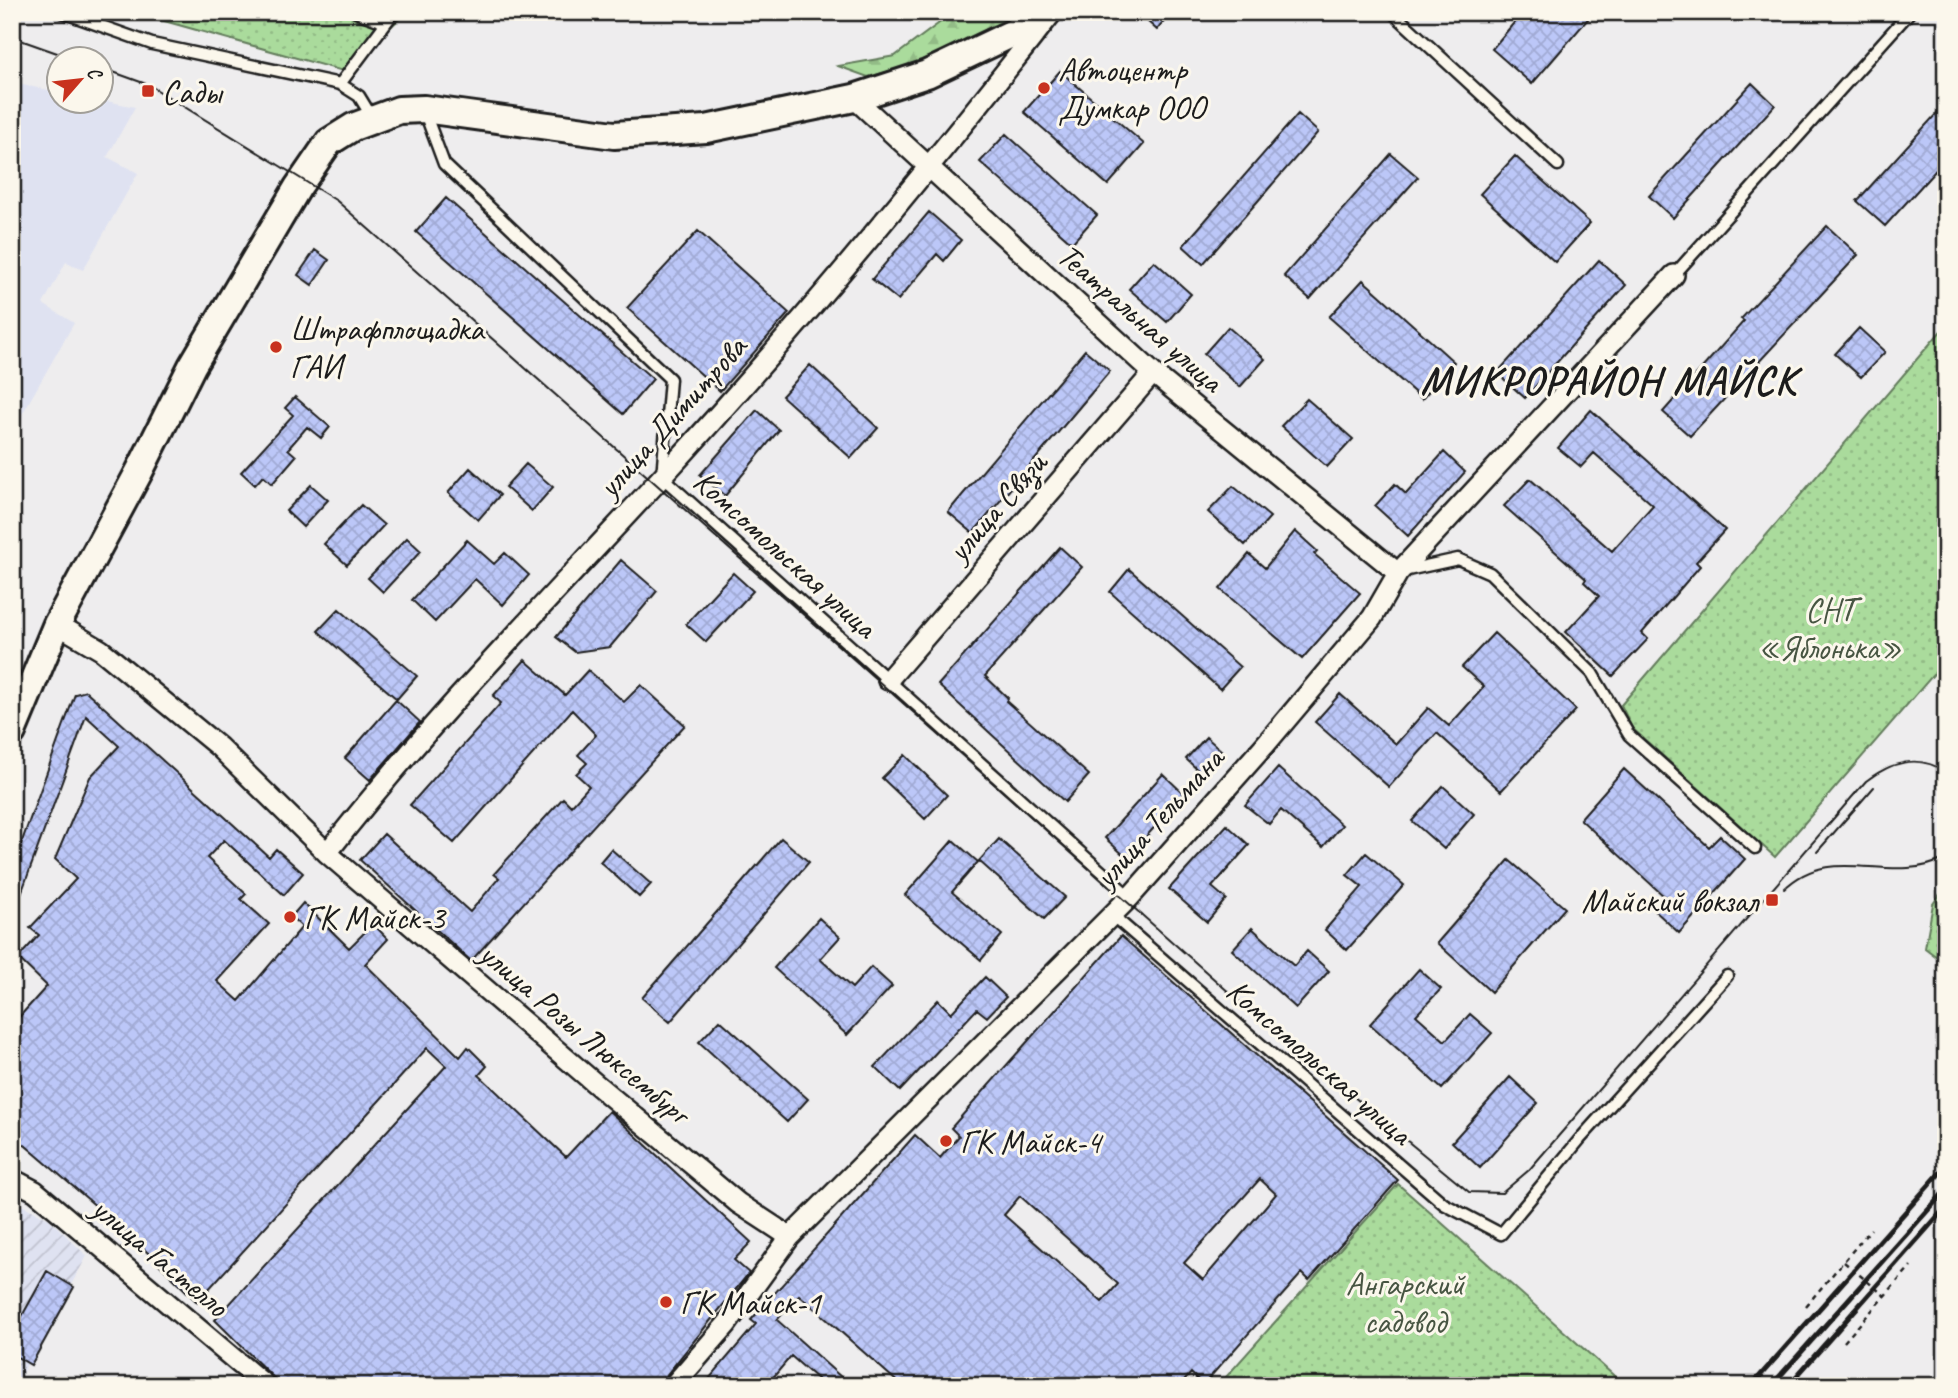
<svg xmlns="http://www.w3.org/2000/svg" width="1958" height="1398" viewBox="0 0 1958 1398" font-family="Caveat,sans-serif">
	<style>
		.built { fill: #dfe2f1 }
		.industrial { fill: url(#industrial-furrows) }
		.grass { fill: url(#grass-dots); stroke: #637c5c; stroke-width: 2 }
		.forest { fill: url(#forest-firs); stroke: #637c5c; stroke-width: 2 }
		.building { fill: url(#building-cross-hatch); stroke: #1c1c1c; stroke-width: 2; fill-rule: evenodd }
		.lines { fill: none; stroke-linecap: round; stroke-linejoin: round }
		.lane-casing { stroke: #1c1c1c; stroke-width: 15 }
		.street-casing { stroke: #1c1c1c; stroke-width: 24 }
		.secondary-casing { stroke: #1c1c1c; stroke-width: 32 }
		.path { stroke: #1c1c1c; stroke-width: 2.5; stroke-dasharray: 5 5; stroke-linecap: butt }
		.lane { stroke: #fbf7ec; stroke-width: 10 }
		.street { stroke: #fbf7ec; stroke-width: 19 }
		.secondary { stroke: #fbf7ec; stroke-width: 26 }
		.tram { stroke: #1c1c1c; stroke-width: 2 }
		.rail { stroke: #1c1c1c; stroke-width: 5 }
		.path-bridge { stroke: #1c1c1c; stroke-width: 2.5; stroke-dasharray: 5 5; stroke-linecap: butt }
		.poi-dot { fill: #c8321e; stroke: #fbf7ec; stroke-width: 2.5 }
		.labels { text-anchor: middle; stroke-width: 6; stroke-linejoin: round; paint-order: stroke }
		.poi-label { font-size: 33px; fill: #1c1c1c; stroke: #fbf7ec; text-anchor: start }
		.street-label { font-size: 33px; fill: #1c1c1c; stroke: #fbf7ec }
		.park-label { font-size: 33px; fill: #475542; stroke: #fbf7ec }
		.district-label { font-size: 40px; font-weight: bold; letter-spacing: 2px; fill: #1c1c1c; stroke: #fbf7ec }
	</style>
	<defs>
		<pattern id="industrial-furrows" width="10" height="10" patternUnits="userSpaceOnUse" patternTransform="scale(1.75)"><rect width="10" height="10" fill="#dfe2f1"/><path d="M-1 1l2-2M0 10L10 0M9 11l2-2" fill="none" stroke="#bfc1ce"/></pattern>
		<pattern id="grass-dots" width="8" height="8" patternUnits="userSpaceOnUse" patternTransform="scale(1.75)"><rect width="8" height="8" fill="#aadb9c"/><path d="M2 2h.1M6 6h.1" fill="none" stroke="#92bb86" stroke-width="1.8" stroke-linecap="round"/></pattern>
		<pattern id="forest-firs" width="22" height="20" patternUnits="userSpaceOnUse" patternTransform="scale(1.75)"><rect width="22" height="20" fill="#aadb9c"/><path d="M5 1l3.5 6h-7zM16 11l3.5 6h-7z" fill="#92bb86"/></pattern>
		<pattern id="building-cross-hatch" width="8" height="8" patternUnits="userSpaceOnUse" patternTransform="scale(1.75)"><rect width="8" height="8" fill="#bcc7f8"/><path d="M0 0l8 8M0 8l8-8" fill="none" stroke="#a1aad4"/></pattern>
	</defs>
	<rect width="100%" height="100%" fill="#eeedee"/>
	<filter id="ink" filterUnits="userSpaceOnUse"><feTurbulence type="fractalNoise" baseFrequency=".0143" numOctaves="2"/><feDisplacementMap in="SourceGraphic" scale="14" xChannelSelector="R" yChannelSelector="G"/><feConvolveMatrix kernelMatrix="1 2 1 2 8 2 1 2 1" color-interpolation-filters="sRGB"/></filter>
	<g filter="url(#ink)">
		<path class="built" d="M 12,83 L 59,92 L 60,102 L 102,100 L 135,107 L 107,157 L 138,173 L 83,270 L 66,262 L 43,304 L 74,323 L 12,432 Z"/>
		<path class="industrial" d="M 12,1200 L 49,1219 L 87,1256 L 15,1386 L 12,1386 Z"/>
		<path class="grass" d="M 132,12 L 407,12 L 343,71 Z
			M 1946,325 L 1946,660 L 1775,857 L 1632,728 L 1621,705 Z
			M 1946,886 L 1946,964 L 1925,948 L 1933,904 Z
			M 1398,1184 L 1621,1382 L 1618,1386 L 1218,1386 Z"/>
		<path class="forest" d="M 954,12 L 985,12 L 996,16 L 1002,12 L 1027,12 L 916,64 L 868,77 L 838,66 L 895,56 Z"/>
		<path class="building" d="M 1137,12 L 1172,12 L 1157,30 Z
			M 1523,12 L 1594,12 L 1532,84 L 1492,49 Z
			M 1060,71 L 1144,144 L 1108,185 L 1024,112 Z
			M 1752,83 L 1775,105 L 1673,218 L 1649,196 Z
			M 1946,103 L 1946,159 L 1885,226 L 1857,201 Z
			M 1298,114 L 1318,132 L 1203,264 L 1183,246 Z
			M 1006,134 L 1097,215 L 1072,243 L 980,162 Z
			M 1391,154 L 1418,177 L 1310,299 L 1284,276 Z
			M 1515,156 L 1590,223 L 1555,262 L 1480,194 Z
			M 446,198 L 653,379 L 623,414 L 416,232 Z
			M 929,212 L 961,240 L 944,261 L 937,254 L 898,300 L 872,279 Z
			M 1827,226 L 1858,255 L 1690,436 L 1663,412 L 1744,321 L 1741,319 Z
			M 698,231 L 789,313 L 720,391 L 627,308 Z
			M 315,250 L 329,260 L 312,285 L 298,275 Z
			M 1599,260 L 1626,285 L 1525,398 L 1497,373 Z
			M 1154,261 L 1191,294 L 1167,322 L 1129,289 Z
			M 1363,280 L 1454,362 L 1422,399 L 1329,317 Z
			M 1228,327 L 1265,359 L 1240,387 L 1204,354 Z
			M 1859,328 L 1885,352 L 1861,377 L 1835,354 Z
			M 1085,350 L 1110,371 L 973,533 L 948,512 Z
			M 810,365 L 878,428 L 851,458 L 782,396 Z
			M 295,397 L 330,427 L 321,438 L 307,427 L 288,449 L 296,456 L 272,484 L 263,476 L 255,485 L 241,472 L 293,415 L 285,408 Z
			M 1307,399 L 1353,439 L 1327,467 L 1281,426 Z
			M 757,410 L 779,430 L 725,496 L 700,475 Z
			M 1591,410 L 1725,530 L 1696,562 L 1700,566 L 1642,633 L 1648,639 L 1613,676 L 1566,632 L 1599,596 L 1584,582 L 1586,579 L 1504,506 L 1530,479 L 1612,551 L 1653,505 L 1594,453 L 1581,467 L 1558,448 Z
			M 1444,452 L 1465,472 L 1408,536 L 1375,506 L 1395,484 L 1406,494 Z
			M 526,464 L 553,487 L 532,511 L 505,487 Z
			M 470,468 L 500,495 L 478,520 L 448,493 Z
			M 311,485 L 328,500 L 303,527 L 286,511 Z
			M 1233,486 L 1270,517 L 1245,545 L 1208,512 Z
			M 361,505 L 384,525 L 347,565 L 324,544 Z
			M 1295,531 L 1317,551 L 1314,554 L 1360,593 L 1302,659 L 1220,589 L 1249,554 L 1265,568 Z
			M 407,538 L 421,551 L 383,592 L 368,578 Z
			M 467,540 L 494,564 L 505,553 L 529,575 L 503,605 L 475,579 L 435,622 L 412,600 Z
			M 1060,547 L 1082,567 L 985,676 L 1008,698 L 1006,701 L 1089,775 L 1065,802 L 938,685 Z
			M 621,560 L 657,591 L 610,647 L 575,652 L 556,637 Z
			M 1129,569 L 1240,667 L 1220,689 L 1110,592 Z
			M 733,573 L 753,591 L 706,642 L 686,624 Z
			M 339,609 L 417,676 L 397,699 L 318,631 Z
			M 1494,633 L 1576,710 L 1501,791 L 1437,733 L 1389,787 L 1315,722 L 1340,694 L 1396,744 L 1428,708 L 1449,726 L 1484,687 L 1462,667 Z
			M 525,660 L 565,695 L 588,670 L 624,702 L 641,685 L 685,725 L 471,961 L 360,860 L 384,834 L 470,912 L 499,878 L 494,874 L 563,798 L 571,806 L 589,786 L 576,774 L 587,763 L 578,755 L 596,735 L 572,710 L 454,843 L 410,805 L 501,703 L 493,696 Z
			M 86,691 L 269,857 L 276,849 L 303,873 L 284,895 L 224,840 L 207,858 L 246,894 L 241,899 L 269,924 L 217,981 L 239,1001 L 302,927 L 291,917 L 303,903 L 349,948 L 373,924 L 388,939 L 365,964 L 460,1057 L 468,1047 L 487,1066 L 479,1075 L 566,1157 L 609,1111 L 751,1242 L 734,1260 L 749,1273 L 664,1378 L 661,1386 L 282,1386 L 215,1320 L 446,1066 L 427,1048 L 197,1302 L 133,1238 L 12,1134 L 12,1025 L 47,986 L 18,958 L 39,935 L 30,928 L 76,879 L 55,859 L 90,777 L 119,746 L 86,716 L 14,913 L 12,869 L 75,694 Z
			M 396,700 L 420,722 L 370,780 L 345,758 Z
			M 1206,737 L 1221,750 L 1201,773 L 1186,759 Z
			M 905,755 L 947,795 L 925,819 L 882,778 Z
			M 1278,768 L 1342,825 L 1323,847 L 1281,810 L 1269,824 L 1245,805 Z
			M 1624,769 L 1709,847 L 1720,836 L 1745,859 L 1679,933 L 1654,910 L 1665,897 L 1580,819 Z
			M 1163,774 L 1184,794 L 1127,858 L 1105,838 Z
			M 1443,786 L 1474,814 L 1444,849 L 1412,821 Z
			M 1227,825 L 1249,845 L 1212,887 L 1226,899 L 1207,922 L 1169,889 Z
			M 781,838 L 809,862 L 670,1022 L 642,998 Z
			M 999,839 L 1065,897 L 1044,919 L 979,861 Z
			M 953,840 L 978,862 L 952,892 L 1002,935 L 981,960 L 905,895 Z
			M 611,849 L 651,884 L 639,897 L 600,862 Z
			M 1366,853 L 1404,885 L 1347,950 L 1325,930 L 1362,887 L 1347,875 Z
			M 1509,860 L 1565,908 L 1491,992 L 1437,943 Z
			M 819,918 L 840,937 L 820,959 L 852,988 L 871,967 L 892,986 L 847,1035 L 774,968 Z
			M 1252,928 L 1294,966 L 1307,951 L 1329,971 L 1296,1008 L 1232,950 Z
			M 1121,936 L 1398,1180 L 1309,1280 L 1302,1273 L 1203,1385 L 1191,1373 L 1180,1386 L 902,1386 L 799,1295 L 777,1320 L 851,1386 L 825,1386 L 791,1356 L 766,1386 L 703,1386 L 756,1324 L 751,1320 L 915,1135 L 940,1158 L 959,1136 L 951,1128 ZM 1260,1179 L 1276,1194 L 1203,1280 L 1184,1263 ZM 1020,1196 L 1118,1284 L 1102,1302 L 1004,1215 Z
			M 1419,969 L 1441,989 L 1416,1015 L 1445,1041 L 1470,1014 L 1492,1033 L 1442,1089 L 1370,1024 Z
			M 985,977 L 1006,997 L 987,1017 L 977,1009 L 900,1091 L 875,1067 L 938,1000 L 951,1013 Z
			M 720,1020 L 808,1099 L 787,1122 L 699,1042 Z
			M 1510,1077 L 1538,1103 L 1480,1168 L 1452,1142 Z
			M 47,1271 L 74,1287 L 31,1365 L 12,1354 L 12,1334 Z"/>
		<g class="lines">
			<defs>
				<path id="lane" d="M 62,12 L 152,44 L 340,84 L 359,96 L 373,119
					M 356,12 L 384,22
					M 1392,12 L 1558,165
					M 340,84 L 394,12
					M 425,113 L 444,164 L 670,379 L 662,477 L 1130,897
					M 1674,275 L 1910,12
					M 1403,571 L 1458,559 L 1490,573 L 1592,673 L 1629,735 L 1755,848
					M 1112,915 L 1444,1204 L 1501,1234 L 1580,1139 L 1727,976"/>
				<path id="street" d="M 854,98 L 1153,373 L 1398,573
					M 57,624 L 101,650 L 219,747 L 327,853 L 597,1085 L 738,1203 L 790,1237
					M 888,680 L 1153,373
					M 327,853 C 430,721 547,602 660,479 C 797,330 926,173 1051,14
					M 12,1179 L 35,1191 L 266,1386
					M 673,1386 L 727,1324 L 790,1237 L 1130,897 L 1264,746 L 1372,618 L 1398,573 L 1674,275"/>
				<path id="secondary" d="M 12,732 L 57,624 L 139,472 L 192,366 L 298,187 L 329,142 L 353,127 L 399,110 L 424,109 L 614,135 L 706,129 L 854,98 L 927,74 L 1011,34 L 1044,12"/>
			</defs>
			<use href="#lane" class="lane-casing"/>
			<use href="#street" class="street-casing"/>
			<use href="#secondary" class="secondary-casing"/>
			<path class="path" d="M 1806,1306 L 1871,1229
				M 1844,1342 L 1911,1266"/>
			<use href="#lane" class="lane"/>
			<use href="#street" class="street"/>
			<use href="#secondary" class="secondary"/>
			<path class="tram" d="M 12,37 L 77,60
				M 102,68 L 149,85 L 337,201 L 1249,1010 L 1469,1192 L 1502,1193 L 1529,1170 L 1866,781 C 1891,762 1918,753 1946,772
				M 1817,852 L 1874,787
				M 1784,889 C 1833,841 1889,887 1946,858"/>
			<path class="rail" d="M 1751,1386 L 1946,1166
				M 1771,1386 L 1946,1190
				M 1788,1386 L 1946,1207"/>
			<path class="path-bridge" d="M 1844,1262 L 1885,1296"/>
		</g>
	</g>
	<g class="poi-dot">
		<circle cx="1044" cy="88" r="7"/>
		<rect x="141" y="84" width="14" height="14" rx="3.5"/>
		<circle cx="276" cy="347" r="7"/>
		<rect x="1765" y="893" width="14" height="14" rx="3.5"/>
		<circle cx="290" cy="917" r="7"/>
		<circle cx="946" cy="1141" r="7"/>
		<circle cx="666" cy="1302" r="7"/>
	</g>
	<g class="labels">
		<g class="poi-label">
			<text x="1058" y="81">Автоцентр<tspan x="1058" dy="38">Думкар ООО</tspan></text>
			<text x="162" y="103">Сады</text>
			<text x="290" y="340">Штрафплощадка<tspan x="290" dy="38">ГАИ</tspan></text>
			<text x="1758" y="912" text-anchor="end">Майский вокзал</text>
			<text x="304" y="929">ГК Майск-3</text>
			<text x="960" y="1153">ГК Майск-4</text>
			<text x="680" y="1314">ГК Майск-1</text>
		</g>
		<g class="street-label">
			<text transform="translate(1141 317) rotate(41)" y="12">Театральная улица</text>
			<text transform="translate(671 416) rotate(-48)" y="12">улица Димитрова</text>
			<text transform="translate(996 506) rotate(-49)" y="12">улица Связи</text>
			<text transform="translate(786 553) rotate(42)" y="12">Комсомольская улица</text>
			<text transform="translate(1158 817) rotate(-48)" y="12">улица Тельмана</text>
			<text transform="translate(585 1032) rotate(40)" y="12">улица Розы Люксембург</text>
			<text transform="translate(1320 1061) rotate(41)" y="12">Комсомольская улица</text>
			<text transform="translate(161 1256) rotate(40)" y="12">улица Гастелло</text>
		</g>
		<g class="park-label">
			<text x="1830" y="621">СНТ<tspan x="1830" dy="38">«Яблонька»</tspan></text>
			<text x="1405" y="1295">Ангарский<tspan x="1405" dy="38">садовод</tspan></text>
		</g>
		<g class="district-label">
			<text x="1609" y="394">МИКРОРАЙОН МАЙСК</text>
		</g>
	</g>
	<rect width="1958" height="1398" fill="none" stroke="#fbf7ec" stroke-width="42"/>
	<rect x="21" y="21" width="1916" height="1356" fill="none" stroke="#1c1c1c" stroke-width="2.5" filter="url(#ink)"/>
	<g transform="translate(80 80) rotate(62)"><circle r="33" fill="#fbf7ec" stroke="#a29f99" stroke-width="2"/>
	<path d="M0-5L12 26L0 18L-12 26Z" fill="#c8321e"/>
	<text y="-10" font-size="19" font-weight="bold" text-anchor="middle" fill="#1c1c1c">С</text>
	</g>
</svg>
